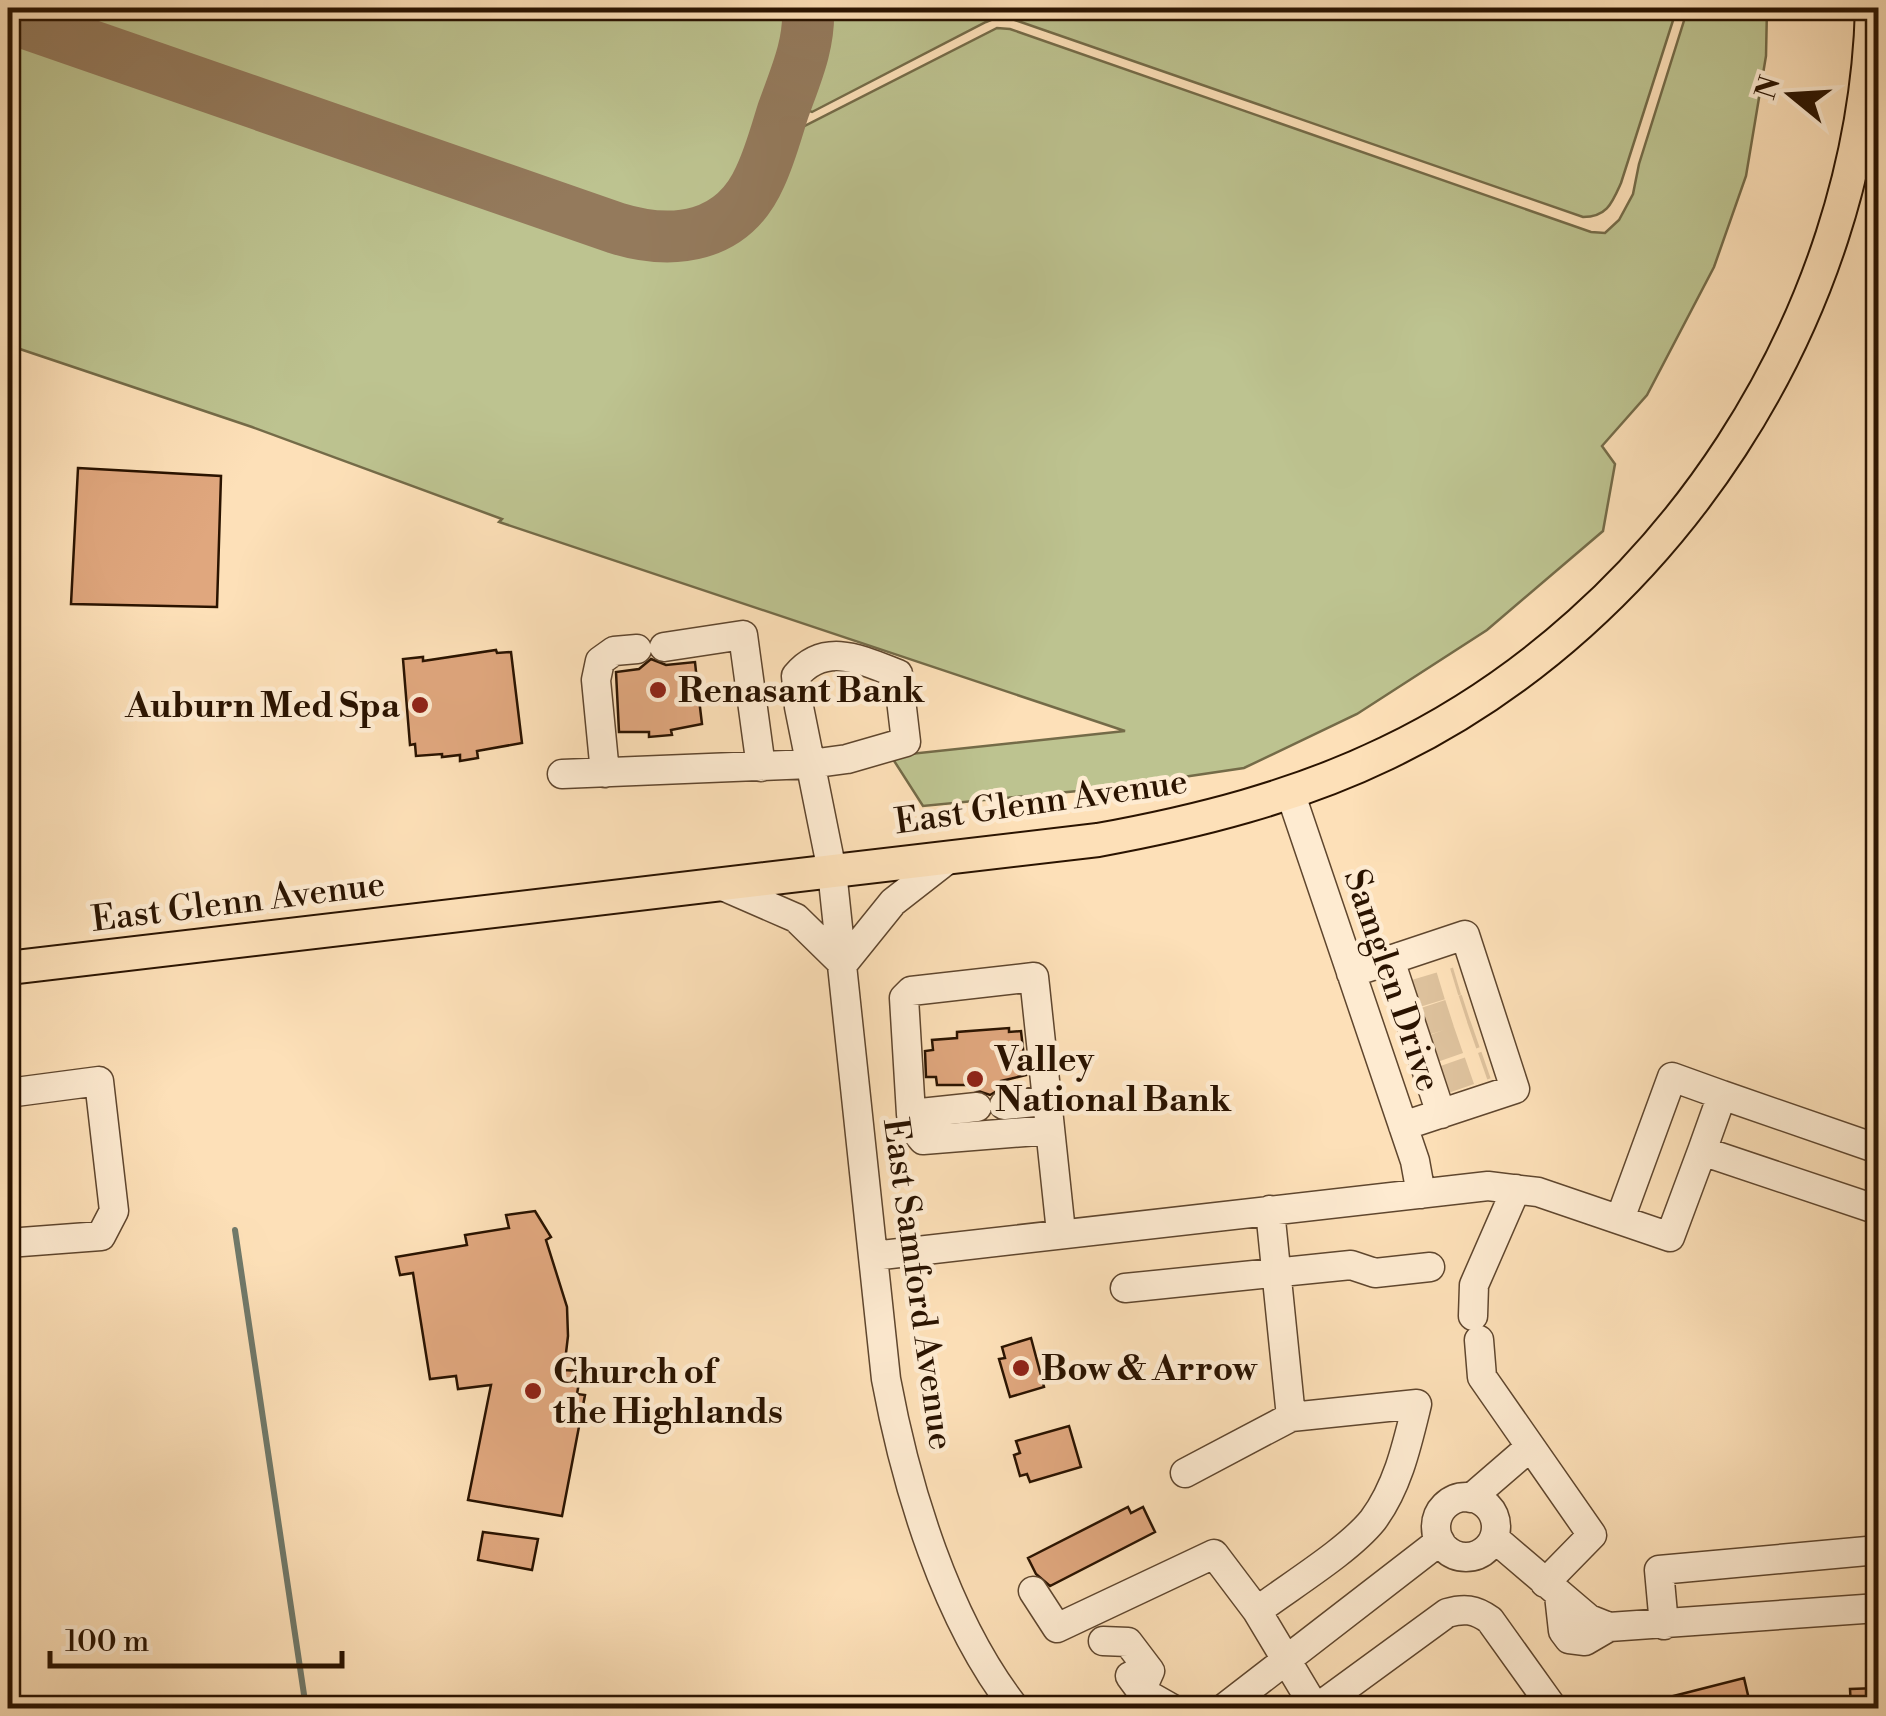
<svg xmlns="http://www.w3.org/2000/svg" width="1886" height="1716" viewBox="0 0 1886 1716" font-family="'Libre Bodoni',serif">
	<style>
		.green { fill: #bdc390; stroke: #746b48; stroke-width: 2.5 }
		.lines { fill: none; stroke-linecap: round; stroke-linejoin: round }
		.stream { stroke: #70796a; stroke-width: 6 }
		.taxiway { stroke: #947a5c; stroke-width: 52 }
		.building { fill: #e0a77e; stroke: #2a1300; stroke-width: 2.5 }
		.minor-tunnel { stroke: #ddc19c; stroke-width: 28; stroke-dasharray: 28 14; stroke-linecap: butt }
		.minor-casing { stroke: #5f462e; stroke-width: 31 }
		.major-casing { stroke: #2a1300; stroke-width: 36 }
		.minor { stroke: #feebd1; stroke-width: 28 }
		.major { stroke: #fde0b8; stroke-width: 32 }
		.poi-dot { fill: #8f2418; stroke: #feebd1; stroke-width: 4 }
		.labels { text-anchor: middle; stroke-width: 9; stroke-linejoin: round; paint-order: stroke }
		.poi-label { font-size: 35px; font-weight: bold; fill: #2a1300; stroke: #feebd1; text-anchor: start }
		.street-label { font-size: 35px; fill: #2a1300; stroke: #feebd1 }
	</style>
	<rect width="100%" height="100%" fill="#fde0b8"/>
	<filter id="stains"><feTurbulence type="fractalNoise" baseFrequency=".002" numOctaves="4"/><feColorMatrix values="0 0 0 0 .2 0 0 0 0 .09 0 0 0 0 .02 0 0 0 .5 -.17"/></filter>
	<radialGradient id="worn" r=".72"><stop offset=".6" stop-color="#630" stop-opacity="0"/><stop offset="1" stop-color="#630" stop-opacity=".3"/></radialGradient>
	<path class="green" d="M 25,8 L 782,8 C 787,20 789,40 787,53 C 781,81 746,178 727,195 C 701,218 674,222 641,220 Z
		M 835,8 L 1677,8 L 1621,183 C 1612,203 1607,217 1583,217 L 1012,19 L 998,17 L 986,22 L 812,112 L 801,108 Z
		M 1688,8 L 1767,8 L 1766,56 L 1746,176 L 1714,267 L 1647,395 L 1602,446 L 1615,464 L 1603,531 L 1487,630 L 1357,714 L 1244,768 L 1109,788 L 923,806 L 891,756 L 1125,731 L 499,522 L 502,519 L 252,427 L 8,345 L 8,35 L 617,245 C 674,261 734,254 768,197 C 779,179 785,152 793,132 L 997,28 L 1010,29 L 1591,232 L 1605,233 L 1619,220 L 1633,194 L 1639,164 Z"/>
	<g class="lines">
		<path class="stream" d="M 235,1230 L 306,1708"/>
		<path class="taxiway" d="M 8,17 L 616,228 C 674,246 733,238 760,177 C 770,156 776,133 783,111 C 795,77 810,45 808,8"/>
	</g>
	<path class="building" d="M 78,468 L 221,476 L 217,607 L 71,604 Z
		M 496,650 L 497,653 L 511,652 L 522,743 L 477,751 L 478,758 L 460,761 L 460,755 L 442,757 L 442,754 L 416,756 L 415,744 L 410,745 L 403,659 L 423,657 L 423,661 Z
		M 651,659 L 666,665 L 695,662 L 697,681 L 702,681 L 704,698 L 699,699 L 702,724 L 671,730 L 672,735 L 649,737 L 649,732 L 619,732 L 616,672 L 639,669 Z
		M 1009,1028 L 1009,1032 L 1021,1031 L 1026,1075 L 1001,1081 L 1002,1088 L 990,1095 L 975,1090 L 975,1085 L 937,1085 L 936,1077 L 926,1077 L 925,1051 L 933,1050 L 932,1040 L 957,1038 L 957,1032 Z
		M 535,1211 L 551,1237 L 546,1240 L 567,1307 L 568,1336 L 564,1370 L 581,1371 L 577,1394 L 585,1395 L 562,1516 L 468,1500 L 491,1385 L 458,1389 L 456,1376 L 430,1379 L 413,1273 L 400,1275 L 396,1257 L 467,1245 L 465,1235 L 509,1228 L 506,1215 Z
		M 1031,1338 L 1044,1387 L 1010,1397 L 999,1359 L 1005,1358 L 1002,1347 Z
		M 1069,1426 L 1081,1467 L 1030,1482 L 1027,1474 L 1020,1476 L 1014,1455 L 1020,1453 L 1016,1441 Z
		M 1128,1507 L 1131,1513 L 1143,1507 L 1155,1532 L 1050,1586 L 1036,1574 L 1028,1558 Z
		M 483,1532 L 538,1539 L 532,1570 L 478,1560 Z
		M 1744,1678 L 1751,1708 L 1647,1708 L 1646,1703 Z
		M 1878,1688 L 1878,1708 L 1851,1708 L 1850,1689 Z"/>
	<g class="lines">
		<path class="minor-tunnel" d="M 1414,994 L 1457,981
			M 1423,1022 L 1466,1008
			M 1432,1049 L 1475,1034
			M 1443,1080 L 1486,1065"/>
		<defs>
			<path id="minor" d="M 664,647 L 743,635 L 761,767
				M 605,773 L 596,680 L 600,661 L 614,651 L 637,649
				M 562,774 L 810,764 L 847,759 L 906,742 L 898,674 C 862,660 825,641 796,676 L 799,707 L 832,871 L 886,1379 C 906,1487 946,1620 1015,1708
				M 1290,792 L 1415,1161 L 1421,1194
				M 718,884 L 796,918 L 843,964
				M 1390,960 L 1441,1114
				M 843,964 L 893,902 L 952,856
				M 1351,973 L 1465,935 L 1515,1089 L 1403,1126
				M 8,1093 L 99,1081 L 114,1211 L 101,1236 L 8,1243
				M 1004,1105 L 1045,1101
				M 911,1114 L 977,1107
				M 1050,1130 L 923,1140 L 913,1128 L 911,1114 L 904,998 L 911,991 L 1034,977 L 1061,1232
				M 1702,1151 L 1722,1095 L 1878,1149
				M 1620,1219 L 1672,1077 L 1722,1095
				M 873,1256 L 1488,1186 L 1538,1192 L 1670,1237 L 1702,1151 L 1878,1210
				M 1125,1288 L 1351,1265 L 1375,1273 L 1430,1267
				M 1473,1316 L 1474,1285 L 1516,1189
				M 1479,1340 L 1482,1377 L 1592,1535 L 1545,1583
				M 1185,1473 L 1291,1417 L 1270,1210
				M1436 1527a30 30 0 1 1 60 0a30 30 0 1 1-60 0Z
				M 1471,1498 L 1530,1447
				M 1494,1538 L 1589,1619 L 1609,1627 L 1878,1608
				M 1033,1591 L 1057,1628 L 1214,1554 L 1257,1611 L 1315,1708
				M 1559,1595 L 1563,1631 L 1569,1639 L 1585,1641 L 1609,1627
				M 1257,1611 C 1290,1586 1348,1551 1373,1520 C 1398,1486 1407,1445 1417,1404 L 1291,1417
				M 1664,1625 L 1659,1570 L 1878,1550
				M 1103,1641 L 1128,1642 L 1150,1671 L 1141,1691
				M 1130,1676 L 1141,1691 L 1171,1708
				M 1224,1708 L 1440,1541
				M 1317,1708 L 1447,1613 C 1464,1608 1475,1609 1490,1620 L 1553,1708"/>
			<path id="major" d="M 8,968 L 1098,840 C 1197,822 1296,797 1387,753 C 1667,619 1864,317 1872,8"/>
		</defs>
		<use href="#minor" class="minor-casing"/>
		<use href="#major" class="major-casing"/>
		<use href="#minor" class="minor"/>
		<use href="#major" class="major"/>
	</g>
	<g class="poi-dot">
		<circle cx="658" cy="690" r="10"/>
		<circle cx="420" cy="705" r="10"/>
		<circle cx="975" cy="1079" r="10"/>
		<circle cx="1021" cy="1368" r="10"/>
		<circle cx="533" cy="1391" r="10"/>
	</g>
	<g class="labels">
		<g class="poi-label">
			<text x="678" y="702">Renasant Bank</text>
			<text x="400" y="717" text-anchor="end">Auburn Med Spa</text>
			<text x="995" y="1071">Valley<tspan x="995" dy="40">National Bank</tspan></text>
			<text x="1041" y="1380">Bow &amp; Arrow</text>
			<text x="553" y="1383">Church of<tspan x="553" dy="40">the Highlands</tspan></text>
		</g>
		<g class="street-label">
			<text transform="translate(1041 801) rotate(-8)" y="12">East Glenn Avenue</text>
			<text transform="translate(238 901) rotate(-7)" y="12">East Glenn Avenue</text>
			<text transform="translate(1393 980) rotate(71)" y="12">Samglen Drive</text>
			<text transform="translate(919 1284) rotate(82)" y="12">East Samford Avenue</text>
		</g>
	</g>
	<rect width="1886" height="1716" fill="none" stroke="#fde0b8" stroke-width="40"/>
	<rect x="10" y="10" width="1866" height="1696" fill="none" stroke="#2a1300" stroke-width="5"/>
	<rect x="20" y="20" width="1846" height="1676" fill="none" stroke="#2a1300" stroke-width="2.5"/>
	<g transform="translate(1791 95) rotate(288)" stroke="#feebd1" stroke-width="8" paint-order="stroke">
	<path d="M0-8L18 38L0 25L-18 38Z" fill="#2a1300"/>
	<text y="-15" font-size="28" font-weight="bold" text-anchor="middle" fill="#2a1300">N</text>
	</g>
	<path d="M50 1651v15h292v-15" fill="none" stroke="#2a1300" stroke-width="5"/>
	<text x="65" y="1651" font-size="30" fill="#2a1300" stroke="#feebd1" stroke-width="8" paint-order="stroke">100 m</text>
	<rect width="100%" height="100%" filter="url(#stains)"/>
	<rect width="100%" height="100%" fill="url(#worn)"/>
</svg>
